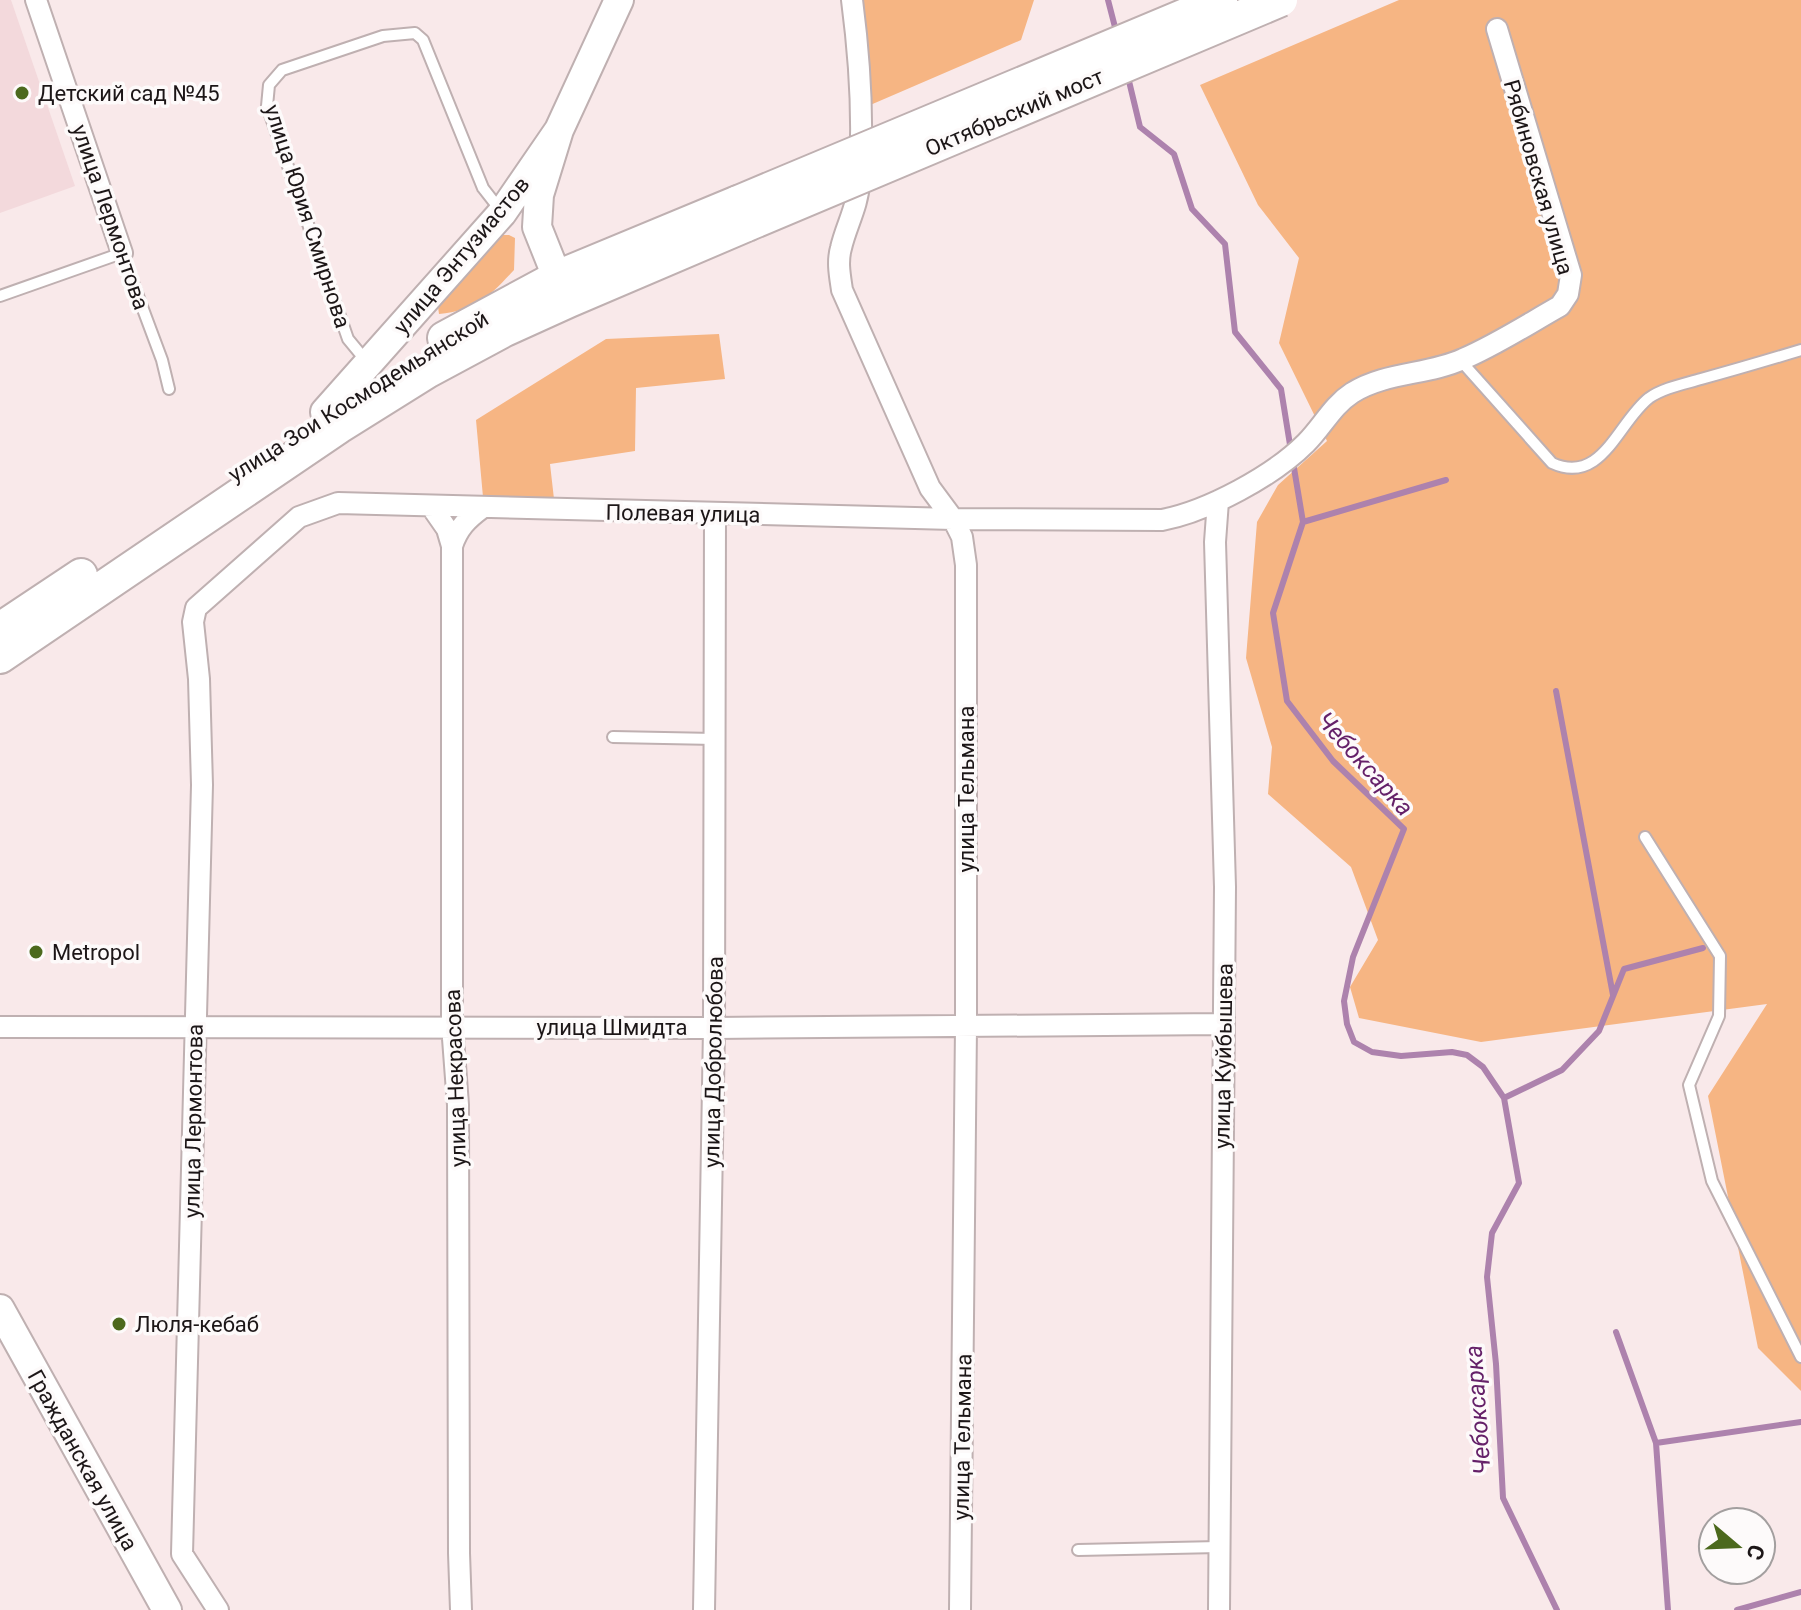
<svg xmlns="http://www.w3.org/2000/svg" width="1801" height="1610" viewBox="0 0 1801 1610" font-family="Roboto,sans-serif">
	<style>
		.built { fill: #f3d9dc }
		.green { fill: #f6b583 }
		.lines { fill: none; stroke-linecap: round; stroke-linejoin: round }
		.stream { stroke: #ad82ad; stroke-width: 6 }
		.lane-casing { stroke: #bfb0b1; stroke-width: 14 }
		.street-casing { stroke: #bfb0b1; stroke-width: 24 }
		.secondary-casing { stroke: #bfb0b1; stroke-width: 32 }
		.primary-casing { stroke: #bfb0b1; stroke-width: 36 }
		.lane { stroke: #fff; stroke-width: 10 }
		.street { stroke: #fff; stroke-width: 20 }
		.secondary { stroke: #fff; stroke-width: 28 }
		.primary { stroke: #fff; stroke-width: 32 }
		.primary-bridge-casing { stroke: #bfb0b1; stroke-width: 36; stroke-linecap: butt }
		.primary-bridge { stroke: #fff; stroke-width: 32 }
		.poi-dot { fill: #4c691d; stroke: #fdfafa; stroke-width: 3 }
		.labels { text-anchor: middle; stroke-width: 7; stroke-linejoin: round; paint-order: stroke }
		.poi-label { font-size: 22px; fill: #1c1617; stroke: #fdfafa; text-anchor: start }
		.street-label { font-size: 22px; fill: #1c1617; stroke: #fdfafa }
		.water-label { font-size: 24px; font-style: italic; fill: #652169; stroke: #fdfafa }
	</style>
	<rect width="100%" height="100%" fill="#f9e9ea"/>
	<path class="built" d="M 0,0 L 11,0 L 75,186 L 0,213 Z"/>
	<path class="green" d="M 852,0 L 1034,0 L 1021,40 L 861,109 Z
		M 1399,0 L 1801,0 L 1801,1391 L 1758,1348 L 1708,1096 L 1767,1004 L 1481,1042 L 1359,1018 L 1350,987 L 1378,940 L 1351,867 L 1268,794 L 1272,747 L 1246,658 L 1257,522 L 1278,485 L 1327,441 L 1279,343 L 1299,258 L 1258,205 L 1200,85 Z
		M 503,235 L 509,235 L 515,238 L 514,270 C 489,297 477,310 439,314 L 438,307 Z
		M 719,334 L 725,379 L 636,388 L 635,451 L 550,464 L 554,499 L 483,497 L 476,420 L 606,339 Z"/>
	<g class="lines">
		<path class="stream" d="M 1108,0 L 1116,31
			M 1128,77 L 1140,127 L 1174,154 L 1192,209 L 1225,244 L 1235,332 L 1281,389 L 1291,451
			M 1293,462 L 1303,522 L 1273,613 L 1287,701 L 1333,761 L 1404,829 L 1353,957 L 1344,1001 L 1347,1024 L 1354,1042 L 1372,1052 L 1401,1056 L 1452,1052 L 1467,1055 L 1483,1067 L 1504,1098 L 1519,1183 L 1492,1233 L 1487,1277 L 1496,1364 L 1503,1498 L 1557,1610
			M 1303,522 L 1446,480
			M 1556,691 L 1613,995
			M 1504,1098 L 1562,1070 L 1599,1031 L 1624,969 L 1703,948
			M 1616,1332 L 1656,1443 L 1668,1610
			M 1656,1443 L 1801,1422
			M 1737,1610 L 1801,1592"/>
		<defs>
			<path id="lane" d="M 0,296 L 122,253 L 162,360 L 169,389
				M 1461,361 L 1552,463 C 1602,486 1618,422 1649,398 C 1663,388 1684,384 1701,379 C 1734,370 1768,360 1801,350
				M 367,362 L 348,339 L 267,106 L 269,85 L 282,70 L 383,36 L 415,33 L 423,40 L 483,188 L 501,211
				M 613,737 L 715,739
				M 1645,837 L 1720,956 L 1719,1016 L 1689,1085 L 1712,1181 L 1801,1357
				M 1078,1550 L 1219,1547"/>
			<path id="street" d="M 36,0 L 122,253
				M 852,0 C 860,61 864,122 859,183 C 858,206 846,226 841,248 C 837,262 840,276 842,290 L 930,488 L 953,519 L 962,537 L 966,565 L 966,1026 L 960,1610
				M 1218,501 L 1215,542 L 1225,887 L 1219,1610
				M 431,506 L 447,529 L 452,546 C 458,528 467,519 482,508
				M 452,546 L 452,1025 L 458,1105 L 459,1553 L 461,1610
				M 0,1027 L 714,1028 L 1223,1024
				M 218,1610 L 182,1554 L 202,785 L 199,679 L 193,622 L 196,608 L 299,517 L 338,503 L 953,519 L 1162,520 C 1208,511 1273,476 1306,443 C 1323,426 1332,406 1352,393 C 1385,372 1428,375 1463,359 C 1496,345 1528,324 1560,306 L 1568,294 L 1571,275 L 1497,29
				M 704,1610 L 714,1028 L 715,513"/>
			<path id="secondary" d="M 557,277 L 537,227 L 539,195 L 559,130 L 619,0
				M 325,412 L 502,213 L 559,130
				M 0,1309 L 167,1610"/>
			<path id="primary" d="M 444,338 L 557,277 L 738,202
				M 0,629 L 81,575
				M 0,657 L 339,427 L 427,372 L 505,330 L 569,301 L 747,225"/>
		</defs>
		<use href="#lane" class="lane-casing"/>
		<use href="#street" class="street-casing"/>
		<use href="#secondary" class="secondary-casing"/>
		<use href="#primary" class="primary-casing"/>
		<use href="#lane" class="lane"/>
		<use href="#street" class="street"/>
		<use href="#secondary" class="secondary"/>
		<use href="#primary" class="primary"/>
		<defs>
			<path id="primary-bridge" d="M 738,202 L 1221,0
				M 747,225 L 1281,0"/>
		</defs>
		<use href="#primary-bridge" class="primary-bridge-casing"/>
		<use href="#primary-bridge" class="primary-bridge"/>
	</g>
	<g class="poi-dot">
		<circle cx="22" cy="93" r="8"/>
		<circle cx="36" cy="952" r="8"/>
		<circle cx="119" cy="1324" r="8"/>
	</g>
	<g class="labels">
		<g class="poi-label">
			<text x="38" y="101">Детский сад №45</text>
			<text x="52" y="960">Metropol</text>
			<text x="135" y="1332">Люля-кебаб</text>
		</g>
		<g class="street-label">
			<text transform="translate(1014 112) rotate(-23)" y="8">Октябрьский мост</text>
			<text transform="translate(1539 177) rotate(74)" y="8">Рябиновская улица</text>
			<text transform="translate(308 216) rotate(72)" y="8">улица Юрия Смирнова</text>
			<text transform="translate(111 217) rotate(71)" y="8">улица Лермонтова</text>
			<text transform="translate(461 255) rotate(-50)" y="8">улица Энтузиастов</text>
			<text transform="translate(358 396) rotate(-32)" y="8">улица Зои Космодемьянской</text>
			<text transform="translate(683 513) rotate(1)" y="8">Полевая улица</text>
			<text transform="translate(966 789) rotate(-90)" y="8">улица Тельмана</text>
			<text x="612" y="1035">улица Шмидта</text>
			<text transform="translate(1223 1056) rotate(-89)" y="8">улица Куйбышева</text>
			<text transform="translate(713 1062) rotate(-89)" y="8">улица Добролюбова</text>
			<text transform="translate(455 1078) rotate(-92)" y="8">улица Некрасова</text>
			<text transform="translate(193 1121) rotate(-89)" y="8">улица Лермонтова</text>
			<text transform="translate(962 1437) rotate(-89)" y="8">улица Тельмана</text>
			<text transform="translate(83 1460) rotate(61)" y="8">Гражданская улица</text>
		</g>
		<g class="water-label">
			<text transform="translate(1365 764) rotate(48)" y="8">Чебоксарка</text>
			<text transform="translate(1478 1410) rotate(-94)" y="8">Чебоксарка</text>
		</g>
	</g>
	<g transform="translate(1737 1546) rotate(109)"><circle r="38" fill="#fdfafa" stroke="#a39f9f" stroke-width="2"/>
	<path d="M0-6L14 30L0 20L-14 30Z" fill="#4c691d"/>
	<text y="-12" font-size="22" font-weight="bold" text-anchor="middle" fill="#1c1617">С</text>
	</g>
</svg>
